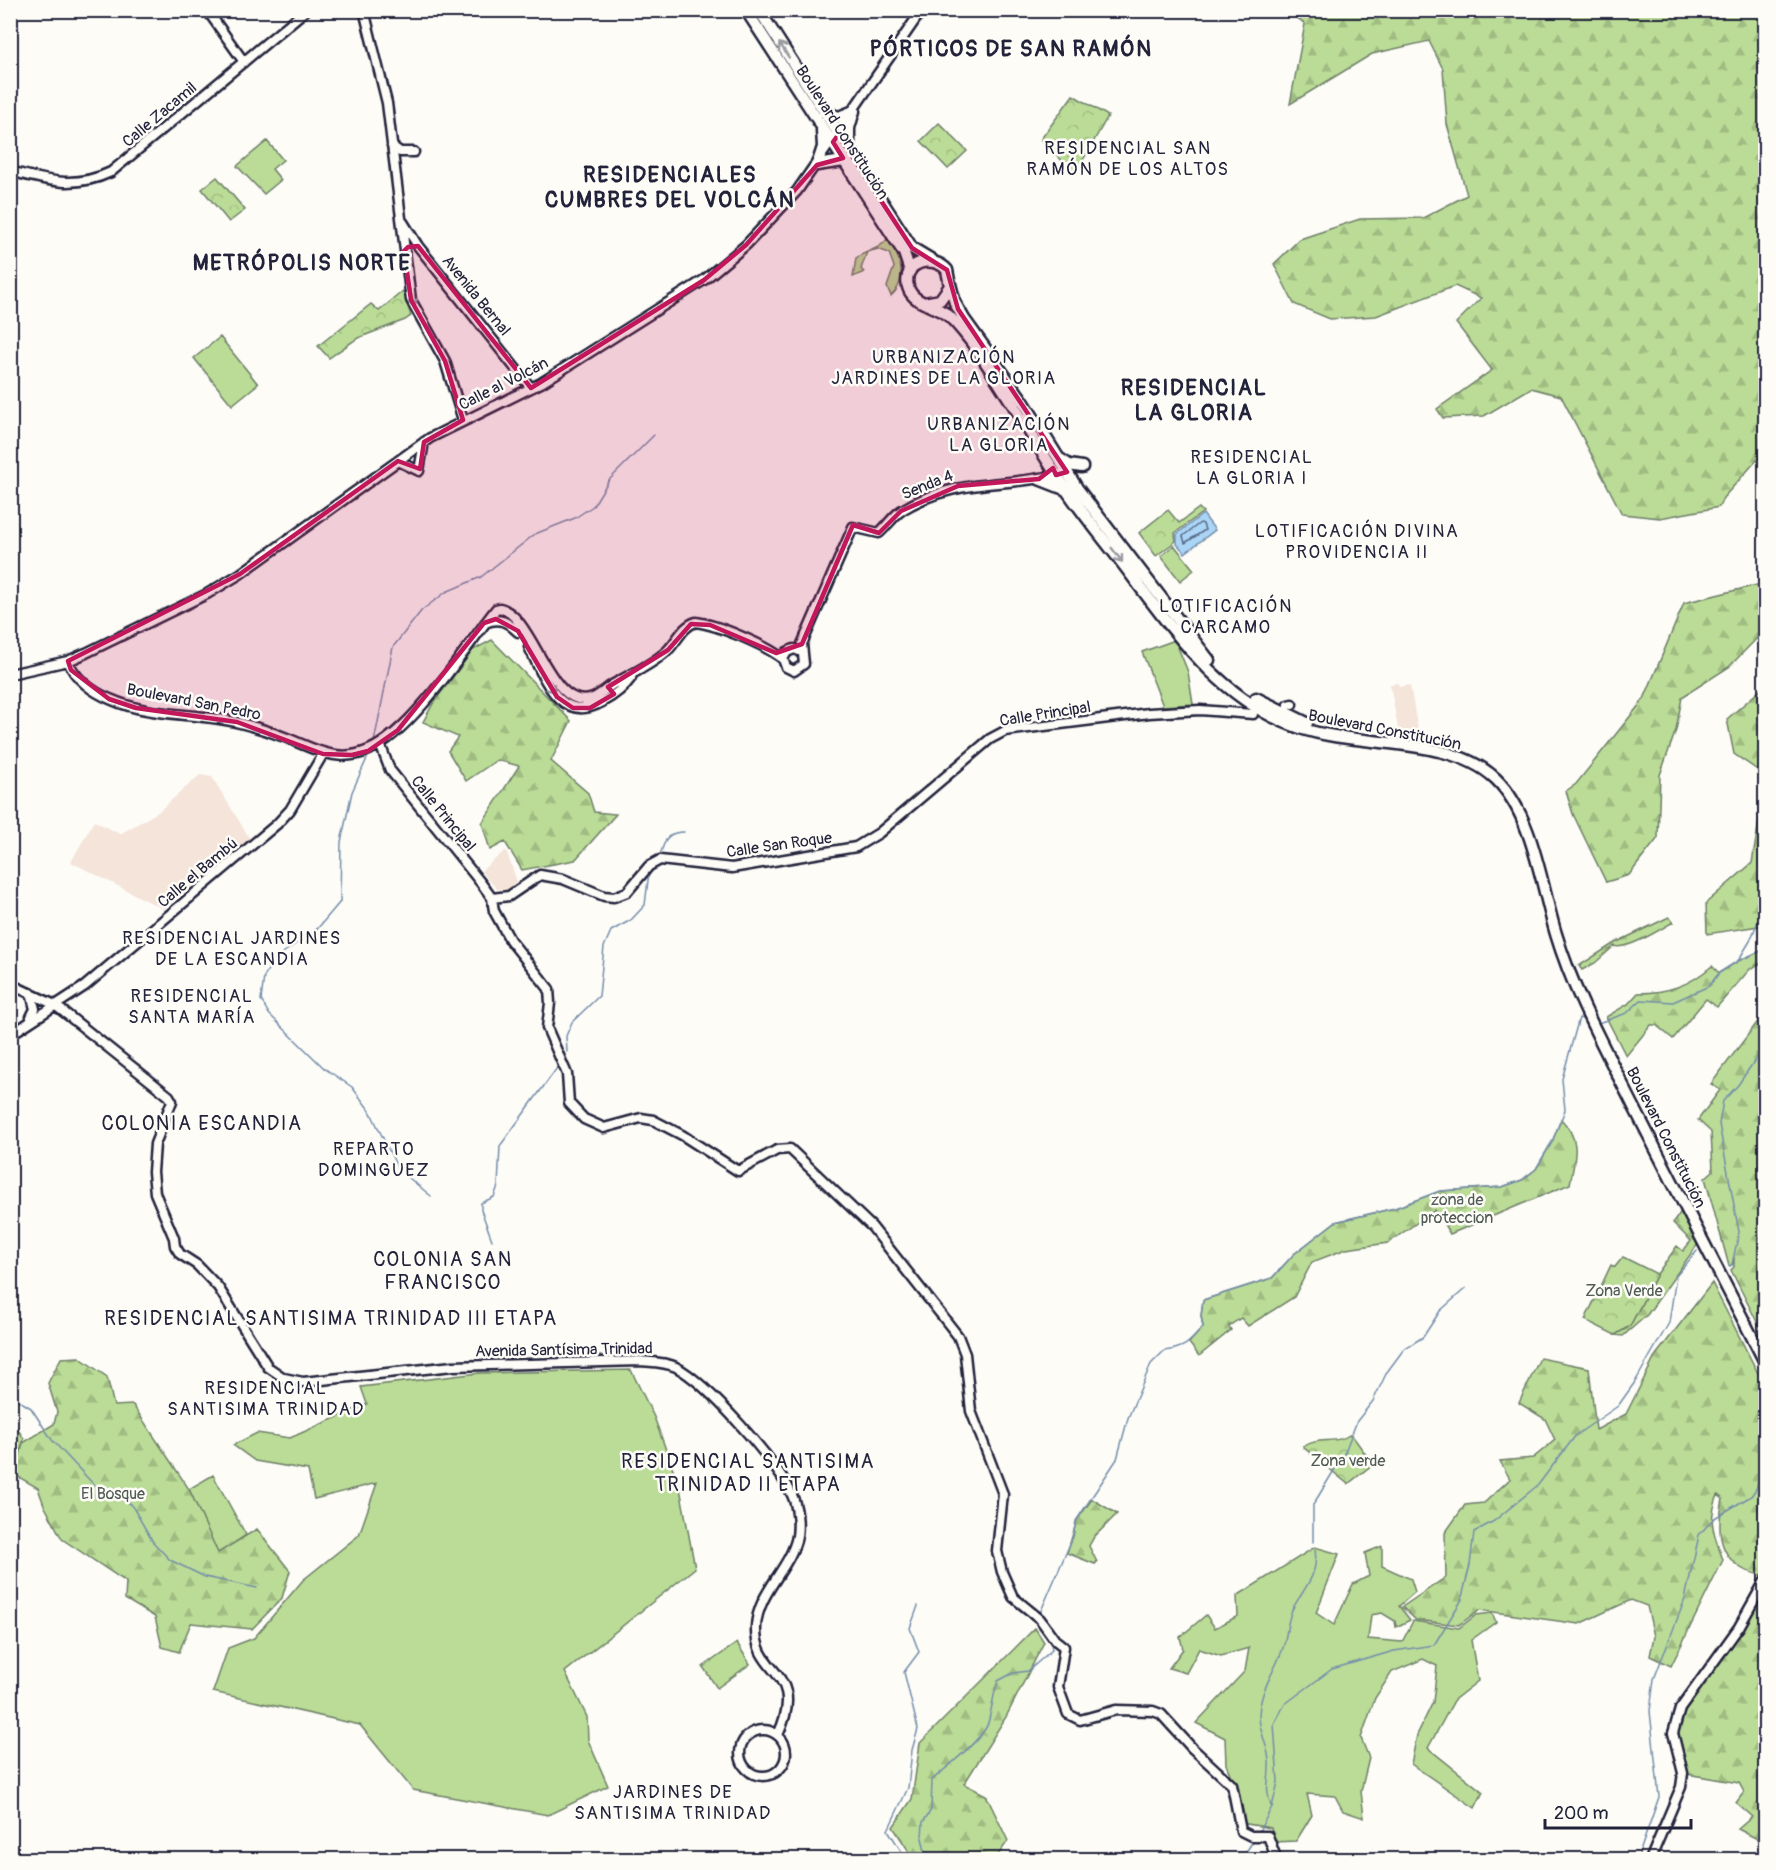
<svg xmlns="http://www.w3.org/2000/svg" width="1776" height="1870" viewBox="0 0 1776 1870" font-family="Pangolin,sans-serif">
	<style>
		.built { fill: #f4e4d9 }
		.green { fill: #badc96; stroke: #6e7f68; stroke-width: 1.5 }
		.forest { fill: url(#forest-firs); stroke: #6e7f68; stroke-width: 1.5 }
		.park { fill: url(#park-crowns); stroke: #6e7f68; stroke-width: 1.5 }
		.water { fill: #abd5f6; stroke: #748dab; stroke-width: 1.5 }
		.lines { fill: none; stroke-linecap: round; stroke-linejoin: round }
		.shore { stroke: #596a86; stroke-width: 1.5 }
		.stream { stroke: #748dab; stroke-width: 1.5 }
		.secondary-casing { stroke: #22223b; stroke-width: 13 }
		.highway-casing { stroke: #22223b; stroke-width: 15 }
		.secondary { stroke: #fdfcf7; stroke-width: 8 }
		.highway { stroke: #fdfcf7; stroke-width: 10 }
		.oneway { stroke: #9a9aa2 }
		.marked { fill: #c2185b; fill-opacity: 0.2; stroke: #c2185b; stroke-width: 4.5; stroke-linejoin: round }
		.labels { text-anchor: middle; stroke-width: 5; stroke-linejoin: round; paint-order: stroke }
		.street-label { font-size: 16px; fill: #22223b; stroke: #fdfcf7 }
		.park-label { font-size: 16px; fill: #505a56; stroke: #fdfcf7 }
		.neighbourhood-label { font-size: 18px; letter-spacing: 1.5px; fill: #22223b; stroke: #fdfcf7 }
		.quarter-label { font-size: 20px; letter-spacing: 1.5px; fill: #22223b; stroke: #fdfcf7 }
		.district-label { font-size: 22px; font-weight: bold; letter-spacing: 1.5px; fill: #22223b; stroke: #fdfcf7 }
	</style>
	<defs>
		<pattern id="forest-firs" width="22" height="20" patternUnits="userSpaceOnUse" patternTransform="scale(1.5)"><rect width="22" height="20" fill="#badc96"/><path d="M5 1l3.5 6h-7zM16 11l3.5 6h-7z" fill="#a0bc82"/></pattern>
		<pattern id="park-crowns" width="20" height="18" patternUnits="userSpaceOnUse" patternTransform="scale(1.5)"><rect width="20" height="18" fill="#badc96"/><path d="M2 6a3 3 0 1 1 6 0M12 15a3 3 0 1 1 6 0" fill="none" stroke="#a0bc82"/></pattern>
	</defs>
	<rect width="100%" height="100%" fill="#fdfcf7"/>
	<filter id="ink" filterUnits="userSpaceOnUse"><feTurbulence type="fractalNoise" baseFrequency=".0167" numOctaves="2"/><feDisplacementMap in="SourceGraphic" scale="12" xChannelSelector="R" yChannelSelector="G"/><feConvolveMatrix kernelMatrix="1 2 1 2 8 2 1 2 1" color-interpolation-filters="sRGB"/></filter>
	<g filter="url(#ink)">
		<path class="built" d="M 1398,683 L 1399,687 L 1410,685 L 1418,731 L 1399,734 L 1390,684 Z
			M 200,775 L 212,777 L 250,839 L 163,909 L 71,862 L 94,821 L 120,834 L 158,812 Z
			M 506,850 L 517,882 L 506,890 L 497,889 L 481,871 Z"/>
		<path class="green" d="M 267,141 L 283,160 L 272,169 L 281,180 L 264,194 L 237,166 Z
			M 888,238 C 900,256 909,280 891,296 L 887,287 L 894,267 L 889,253 L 878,249 L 867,252 L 861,269 L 864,272 L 853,277 L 856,258 C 867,250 881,249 888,238 Z
			M 220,337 L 258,384 L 232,405 L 194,358 Z
			M 1174,545 L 1194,570 L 1180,581 L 1161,556 Z
			M 1175,640 L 1188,672 L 1193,704 L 1163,706 L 1142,652 Z
			M 631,1370 L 654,1417 L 680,1488 L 695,1568 L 565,1672 L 587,1717 L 588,1740 L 608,1786 L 548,1815 L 413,1790 L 360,1725 L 213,1692 L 228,1648 L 254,1638 L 303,1580 L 359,1535 L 377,1483 L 314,1499 L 308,1470 L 255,1461 L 233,1445 L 257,1433 L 290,1438 L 367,1404 L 361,1387 L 480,1373 Z
			M 16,1426 L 24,1439 L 12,1478 L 11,1434 Z
			M 213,1475 L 246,1535 L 218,1554 L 189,1489 Z
			M 1382,1546 L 1382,1566 L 1411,1579 L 1415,1592 L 1399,1606 L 1410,1620 L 1396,1627 L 1395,1621 L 1382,1613 L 1371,1615 L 1368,1639 L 1402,1642 L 1413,1621 L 1459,1628 L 1476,1615 L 1492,1613 L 1496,1622 L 1471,1640 L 1478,1681 L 1455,1699 L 1428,1748 L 1483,1792 L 1475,1808 L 1411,1764 L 1417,1735 L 1433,1702 L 1437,1666 L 1423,1659 L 1392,1672 L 1375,1698 L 1361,1738 L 1369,1758 L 1361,1791 L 1364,1818 L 1343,1811 L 1335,1796 L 1307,1794 L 1312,1815 L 1296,1841 L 1273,1842 L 1271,1828 L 1241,1823 L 1241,1801 L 1226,1764 L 1225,1738 L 1196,1723 L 1245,1671 L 1249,1648 L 1221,1656 L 1199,1649 L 1186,1673 L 1169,1668 L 1183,1649 L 1180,1637 L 1206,1615 L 1215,1628 L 1238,1616 L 1237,1596 L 1315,1547 L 1339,1554 L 1316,1613 L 1334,1625 L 1353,1584 L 1369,1576 L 1365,1553 Z
			M 737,1643 L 750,1664 L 717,1688 L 703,1667 Z"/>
		<path class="forest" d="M 1288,11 L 1765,11 L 1765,451 L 1723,498 L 1719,507 L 1660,518 L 1622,514 L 1561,396 L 1531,388 L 1484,416 L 1443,418 L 1437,409 L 1492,370 L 1456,323 L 1481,298 L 1455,286 L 1376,316 L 1330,319 L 1294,304 L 1274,264 L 1300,239 L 1360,219 L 1423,218 L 1467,195 L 1447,124 L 1443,69 L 1429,41 L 1372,54 L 1290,104 L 1305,24 Z
			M 1765,583 L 1765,630 L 1729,667 L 1682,697 L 1676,730 L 1660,775 L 1658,838 L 1629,875 L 1606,882 L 1573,814 L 1566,791 L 1576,784 L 1644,699 L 1684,603 Z
			M 492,640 L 571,721 L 551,761 L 588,793 L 594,812 L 616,814 L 575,860 L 522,870 L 505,842 L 490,850 L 482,823 L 519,766 L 497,760 L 466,781 L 448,751 L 458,737 L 423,722 L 434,702 L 473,650 Z
			M 1765,686 L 1765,775 L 1734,754 L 1727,719 Z
			M 1765,784 L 1765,925 L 1707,934 L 1706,903 L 1752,863 Z
			M 1669,917 L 1673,922 C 1661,929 1626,951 1614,946 L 1595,963 L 1582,970 L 1579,966 L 1613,944 Z
			M 1765,949 L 1765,961 L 1750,969 L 1717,1007 L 1706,999 L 1673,1039 L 1656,1025 L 1651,1025 L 1626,1056 L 1606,1017 L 1628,1004 L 1638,993 C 1667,993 1689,986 1712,966 L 1719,973 L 1738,961 Z
			M 1765,1012 L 1765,1338 L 1731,1270 L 1734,1267 L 1734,1257 L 1732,1265 L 1729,1266 L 1705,1178 L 1713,1171 L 1711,1132 L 1698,1120 L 1720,1090 L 1711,1084 Z
			M 1561,1119 C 1582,1141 1575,1157 1570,1184 L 1450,1234 L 1435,1210 L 1388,1243 L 1346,1249 L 1312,1262 L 1294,1297 L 1248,1326 L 1241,1318 L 1229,1326 L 1231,1330 L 1199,1356 L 1189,1343 L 1203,1327 L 1201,1316 L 1203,1300 L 1272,1278 L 1294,1254 L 1335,1222 L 1395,1208 L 1440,1191 L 1502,1187 L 1522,1180 L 1536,1169 L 1552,1142 Z
			M 1682,1210 L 1698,1244 L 1647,1315 L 1623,1336 L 1615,1335 L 1630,1326 L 1657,1274 L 1677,1246 L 1683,1251 L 1691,1241 L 1673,1223 Z
			M 1712,1283 L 1765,1387 L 1764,1576 C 1757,1574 1747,1572 1741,1568 C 1716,1552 1718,1524 1723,1499 L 1718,1495 C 1707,1523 1714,1533 1723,1560 L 1671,1666 L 1650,1656 L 1654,1636 L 1647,1606 L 1631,1600 L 1579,1624 L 1479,1610 L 1459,1625 L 1416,1620 L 1402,1607 L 1446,1577 L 1445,1533 L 1465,1505 L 1484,1503 L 1510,1479 L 1500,1461 L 1533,1458 L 1555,1440 L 1545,1419 L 1519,1403 L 1540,1358 L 1589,1368 L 1596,1430 L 1626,1414 L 1656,1355 Z
			M 79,1357 L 107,1377 L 114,1406 L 133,1405 L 189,1489 L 218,1553 L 257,1529 L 290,1571 L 282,1598 L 252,1629 L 191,1623 L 179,1652 L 162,1647 L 155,1617 L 125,1599 L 126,1582 L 62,1539 L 44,1505 L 38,1488 L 15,1475 L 23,1443 L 54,1424 L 57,1412 L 48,1383 L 61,1358 Z
			M 1092,1499 L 1117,1514 L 1094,1537 L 1089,1546 L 1097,1562 L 1095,1564 L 1067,1553 L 1077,1520 Z
			M 1765,1588 L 1765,1843 L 1738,1829 L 1752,1817 L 1736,1803 L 1744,1792 L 1739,1783 L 1687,1774 L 1676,1731 L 1685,1706 Z
			M 1035,1628 L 1044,1642 L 1006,1717 L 964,1784 L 986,1795 L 1008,1841 L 995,1859 L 914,1859 L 893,1827 L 912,1799 L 920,1743 Z"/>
		<path class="park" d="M 1073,95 L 1108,116 L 1075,174 L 1041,139 Z
			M 939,123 L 967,151 L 948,169 L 921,141 Z
			M 217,177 L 245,210 L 229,222 L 202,189 Z
			M 403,291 L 411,316 L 405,320 L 358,338 L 329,358 L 318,346 L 371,304 L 379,311 Z
			M 1199,508 L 1203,512 L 1175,533 L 1176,541 L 1156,556 L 1139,533 L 1168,510 L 1179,523 Z
			M 1623,1257 L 1657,1274 L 1630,1326 L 1615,1335 L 1585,1320 L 1611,1265 L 1615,1267 Z
			M 1351,1434 L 1373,1464 L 1348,1484 L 1303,1447 C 1318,1436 1336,1445 1351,1434 Z"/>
		<path class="water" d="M 1203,514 L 1215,530 L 1185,553 L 1177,544 L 1177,534 Z"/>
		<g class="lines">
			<path class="shore" d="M 1200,523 L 1203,524 L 1205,530 L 1185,543 L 1183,536 Z"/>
			<path class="stream" d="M 374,742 L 393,647 L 422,610 L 446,592 L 481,577 L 535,534 L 575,518 L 593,506 L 609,480 L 654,435
				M 369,754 L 352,792 L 341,842 L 340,902 L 318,928 L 273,960 L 264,977 L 261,1000 L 269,1014 L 324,1068 L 352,1087 L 370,1111 L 398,1169 L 431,1196
				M 660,855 C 665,841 666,832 684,832
				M 1738,961 L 1750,941 L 1766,902
				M 1598,1023 L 1627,1013 L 1641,1000 L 1673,1002 L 1709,986 L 1719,973 L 1738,961 L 1766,949
				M 567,1052 L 566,1036 L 572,1022 L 599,996 L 604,947 L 611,931 L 631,920 L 645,905 L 649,872
				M 492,1240 L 481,1210 L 481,1203 L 494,1197 L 498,1186 L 500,1146 L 560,1064
				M 1729,1266 L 1732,1265 L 1739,1232 L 1719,1124 L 1723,1101 L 1738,1085 L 1766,1044
				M 10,1395 L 31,1408 L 52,1440 L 96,1487 L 131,1504 L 153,1542 L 170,1560 L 205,1577 L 257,1588
				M 1313,1542 L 1313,1505 L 1344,1454 L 1357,1421 L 1373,1401 L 1387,1372 L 1404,1349 L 1423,1337 L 1440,1311 L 1466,1288
				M 1040,1613 L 1073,1537 L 1076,1521 L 1117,1459 L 1128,1418 L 1151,1364 L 1164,1351 C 1186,1348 1189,1343 1203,1327 L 1201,1316 L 1203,1300 L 1272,1278 L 1294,1254 L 1335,1222 L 1395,1208 L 1440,1191 L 1502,1187 L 1522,1180 L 1536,1169 L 1552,1142 L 1565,1110 L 1562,1079 L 1579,1018 L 1586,1020
				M 1271,1806 C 1264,1787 1270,1780 1269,1761 C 1268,1746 1260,1734 1259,1717 C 1259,1691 1275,1671 1283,1648 C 1287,1636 1287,1619 1293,1608 C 1304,1588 1319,1575 1315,1550
				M 1259,1831 L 1272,1807 L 1278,1782 L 1274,1724 L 1285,1704 L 1332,1669 L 1394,1651 L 1434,1645 L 1461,1601 L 1470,1565 L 1474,1532 L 1494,1521 L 1538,1485 L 1576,1435 L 1618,1406 L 1635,1382 L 1669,1323 L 1676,1276 L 1697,1251
				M 907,1860 L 888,1830 L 908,1788 L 912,1750 L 918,1729 L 904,1672 L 919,1652 L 910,1628 L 918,1606
				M 927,1860 L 922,1838 L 923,1822 L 931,1810 L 932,1780 C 945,1769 984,1738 988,1723 C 992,1709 993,1695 998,1681 L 1013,1673 L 1028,1671 L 1052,1650 L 1051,1643 L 1037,1623
				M 1241,1860 L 1253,1841
				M 1637,1860 L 1659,1797 L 1650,1711 L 1654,1679 L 1685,1599 L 1699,1535 L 1713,1519 L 1751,1496 L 1756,1489 L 1766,1455"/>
			<defs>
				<path id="secondary" d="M 207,10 L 244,62
					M 364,10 L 387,103 L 411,300 L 445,361 L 463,420
					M 392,146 L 400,152 L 414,152
					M 10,171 C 47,181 75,189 111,172 L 306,10
					M 403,222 L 418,246 L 531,388
					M 398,461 L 419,471 L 424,442
					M 485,623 C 499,617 507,621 518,632
					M 529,647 C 544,678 560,725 602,702 C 613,696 624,688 631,678
					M 802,652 L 794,649 L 787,652 L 783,659 L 786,667 L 794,671 L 804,664 L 802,644 L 853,527 L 879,533 C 888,525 893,516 902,510 C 955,477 1005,488 1061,474
					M 68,661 C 75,679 93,692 110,699 C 152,718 197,712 240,723 C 256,727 272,732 287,738 C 315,749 338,764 369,750 C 413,731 466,647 496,609 L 500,608 C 534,616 551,715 593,698 C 600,695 606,689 612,685 C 631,674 650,666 667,651 C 677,642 682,626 696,622 C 718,625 766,645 783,659
					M 10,674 L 68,661 L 86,653 L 207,594 L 240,574 L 430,438 L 541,383 L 704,280 L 746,245 L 797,191 L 922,10
					M 1288,705 L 1292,704
					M 380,744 L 390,770 L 481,883 L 492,898 L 494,911 L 510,940 L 549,989 L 550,1003 L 547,1028 L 567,1074 L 569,1103 L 584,1119 L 604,1128 L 641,1118 L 653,1120 L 682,1135 L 738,1171 L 777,1150 L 790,1149 L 872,1227 L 958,1336 L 965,1354 L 971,1411 L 1003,1494 L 997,1551 L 1002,1572 L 1013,1597 L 1040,1619 L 1055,1640 L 1064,1647 L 1058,1687 L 1068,1714 L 1080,1720 L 1116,1710 L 1153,1711 L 1161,1714 L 1192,1748 L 1232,1785 L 1241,1831 L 1251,1836 L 1268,1836 L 1277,1860
					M 492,898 L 509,896 L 540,875 L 563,879 L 604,896 L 614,897 L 627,892 L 649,866 L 660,860 L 732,868 L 856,847 L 879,833 L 990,739 L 1005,731 L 1149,713 L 1200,710 L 1253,714
					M 10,984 L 55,1005 L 169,1096 L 172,1101 L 155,1144 L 153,1172 L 155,1193 L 174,1238 L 175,1246 L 180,1254 L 197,1265 L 218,1287 L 268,1367 L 284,1378 L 303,1382 L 453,1366 L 640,1361 C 651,1362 666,1362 676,1367 C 707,1383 778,1463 792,1495 C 797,1506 799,1523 797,1536 C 791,1568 757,1593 756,1627 C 754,1677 808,1669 778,1735
					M 31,1017 L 35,1009 L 31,993
					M 10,1035 L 85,986 L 277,824 L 290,810 L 323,754
					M740 1753a23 23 0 1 1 46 0a23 23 0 1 1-46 0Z
					M 1650,1860 L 1681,1787 L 1683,1773 L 1673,1733 L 1680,1709 L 1739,1627 L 1766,1579"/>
				<path id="highway" d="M 746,10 L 904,253 L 910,271
					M 759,10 L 912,248 L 932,260
					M 824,112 L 839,117 L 854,111
					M 849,152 L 849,128 L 854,111
					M 817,165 L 823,147 L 822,130
					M 817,165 L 844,161
					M 950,284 L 955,303 L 964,319 L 1023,401 L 1077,488 L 1209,660
					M 924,303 L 940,300 L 950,286 L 947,270 C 933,254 902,261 908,287 C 913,305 938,305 950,317 C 974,341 993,374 1012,403 C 1027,427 1041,451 1056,474 C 1077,508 1105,540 1129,572 C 1176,634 1222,702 1300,728 C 1359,748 1450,735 1496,779 C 1533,815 1541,885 1556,934 C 1574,994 1606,1051 1634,1107 C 1678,1193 1722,1278 1766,1364
					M 1060,459 L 1069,465 L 1082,467
					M 1039,479 L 1067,490
					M 1256,698 L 1307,723"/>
			</defs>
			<use href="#secondary" class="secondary-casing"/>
			<use href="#highway" class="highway-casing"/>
			<use href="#secondary" class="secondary"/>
			<use href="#highway" class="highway"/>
		</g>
		<defs><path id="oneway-shaft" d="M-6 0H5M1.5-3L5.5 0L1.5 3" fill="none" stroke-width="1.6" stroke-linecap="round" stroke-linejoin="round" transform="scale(1.5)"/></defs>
		<g class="oneway">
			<use href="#oneway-shaft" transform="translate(784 50) rotate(-123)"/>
			<use href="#oneway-shaft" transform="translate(412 298) rotate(74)"/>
			<use href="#oneway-shaft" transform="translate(1117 555) rotate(53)"/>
			<use href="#oneway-shaft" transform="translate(549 685) rotate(54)"/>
		</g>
	</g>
	<path class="marked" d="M 838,135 L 912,248 L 947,270 L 958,309 L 1067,472 L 1056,475 L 1053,468 L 1039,479 L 958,486 L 901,511 L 879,533 L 853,525 L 802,644 L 776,653 L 710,625 L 691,624 L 668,650 L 608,687 L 614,694 L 590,708 L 573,708 L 557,697 L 518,631 L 496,619 L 484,623 L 398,730 L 368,751 L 352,755 L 323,754 L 237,722 L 136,708 L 109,699 L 71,670 L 68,661 L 240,574 L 398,461 L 420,469 L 424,442 L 463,420 L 445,361 L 411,300 L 404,251 L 408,247 L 418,246 L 531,388 L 704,280 L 746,245 L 817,165 L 843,158 L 833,142 Z"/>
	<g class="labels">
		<g class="street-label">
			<text transform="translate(159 114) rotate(-40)" y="6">Calle Zacamil</text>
			<text transform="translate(843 132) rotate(57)" y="6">Boulevard Constitución</text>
			<text transform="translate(477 295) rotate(51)" y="6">Avenida Bernal</text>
			<text transform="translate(503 383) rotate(-27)" y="6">Calle al Volcán</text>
			<text transform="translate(927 484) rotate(-22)" y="6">Senda 4</text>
			<text transform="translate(194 701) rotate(11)" y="6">Boulevard San Pedro</text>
			<text transform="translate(1045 713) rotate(-9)" y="6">Calle Principal</text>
			<text transform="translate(1385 729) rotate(11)" y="6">Boulevard Constitución</text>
			<text transform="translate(444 813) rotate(51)" y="6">Calle Principal</text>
			<text transform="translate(779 844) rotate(-8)" y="6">Calle San Roque</text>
			<text transform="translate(197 872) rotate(-40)" y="6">Calle el Bambú</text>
			<text transform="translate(1667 1137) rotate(63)" y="6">Boulevard Constitución</text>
			<text transform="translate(564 1349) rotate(-1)" y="6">Avenida Santísima Trinidad</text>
		</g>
		<g class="park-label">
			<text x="1457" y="1205">zona de<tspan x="1457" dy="18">proteccion</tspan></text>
			<text x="1624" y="1296">Zona Verde</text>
			<text x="1348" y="1466">Zona verde</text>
			<text x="113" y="1499">El Bosque</text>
		</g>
		<g class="neighbourhood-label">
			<text x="1128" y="154">RESIDENCIAL SAN<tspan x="1128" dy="21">RAMÓN DE LOS ALTOS</tspan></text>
			<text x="944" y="363">URBANIZACIÓN<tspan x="944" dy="21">JARDINES DE LA GLORIA</tspan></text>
			<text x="999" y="430">URBANIZACIÓN<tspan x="999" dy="21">LA GLORIA</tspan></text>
			<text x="1252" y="463">RESIDENCIAL<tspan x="1252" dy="21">LA GLORIA I</tspan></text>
			<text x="1357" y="537">LOTIFICACIÓN DIVINA<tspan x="1357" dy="21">PROVIDENCIA II</tspan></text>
			<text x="1226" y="612">LOTIFICACIÓN<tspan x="1226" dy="21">CARCAMO</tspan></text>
			<text x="232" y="944">RESIDENCIAL JARDINES<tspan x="232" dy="21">DE LA ESCANDIA</tspan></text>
			<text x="192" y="1002">RESIDENCIAL<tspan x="192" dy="21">SANTA MARÍA</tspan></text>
			<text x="374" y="1155">REPARTO<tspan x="374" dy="21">DOMINGUEZ</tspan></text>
			<text x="266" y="1394">RESIDENCIAL<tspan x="266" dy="21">SANTISIMA TRINIDAD</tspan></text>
			<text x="673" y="1798">JARDINES DE<tspan x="673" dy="21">SANTISIMA TRINIDAD</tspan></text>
		</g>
		<g class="quarter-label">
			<text x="202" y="1130">COLONIA ESCANDIA</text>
			<text x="443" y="1266">COLONIA SAN<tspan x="443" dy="23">FRANCISCO</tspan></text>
			<text x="331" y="1325">RESIDENCIAL SANTISIMA TRINIDAD III ETAPA</text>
			<text x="748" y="1468">RESIDENCIAL SANTISIMA<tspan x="748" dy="23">TRINIDAD II ETAPA</tspan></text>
		</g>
		<g class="district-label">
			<text x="1011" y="56">PÓRTICOS DE SAN RAMÓN</text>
			<text x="670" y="182">RESIDENCIALES<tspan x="670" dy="25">CUMBRES DEL VOLCÁN</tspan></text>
			<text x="302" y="270">METRÓPOLIS NORTE</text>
			<text x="1194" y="395">RESIDENCIAL<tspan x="1194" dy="25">LA GLORIA</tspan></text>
		</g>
	</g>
	<rect width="1776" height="1870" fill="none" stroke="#fdfcf7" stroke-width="36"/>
	<rect x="18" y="18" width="1740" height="1834" fill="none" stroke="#22223b" stroke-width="2" filter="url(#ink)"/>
	<path d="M1545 1819v9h146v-9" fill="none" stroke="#22223b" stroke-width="3"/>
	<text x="1554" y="1819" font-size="18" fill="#22223b" stroke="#fdfcf7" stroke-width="4.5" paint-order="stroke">200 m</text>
</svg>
